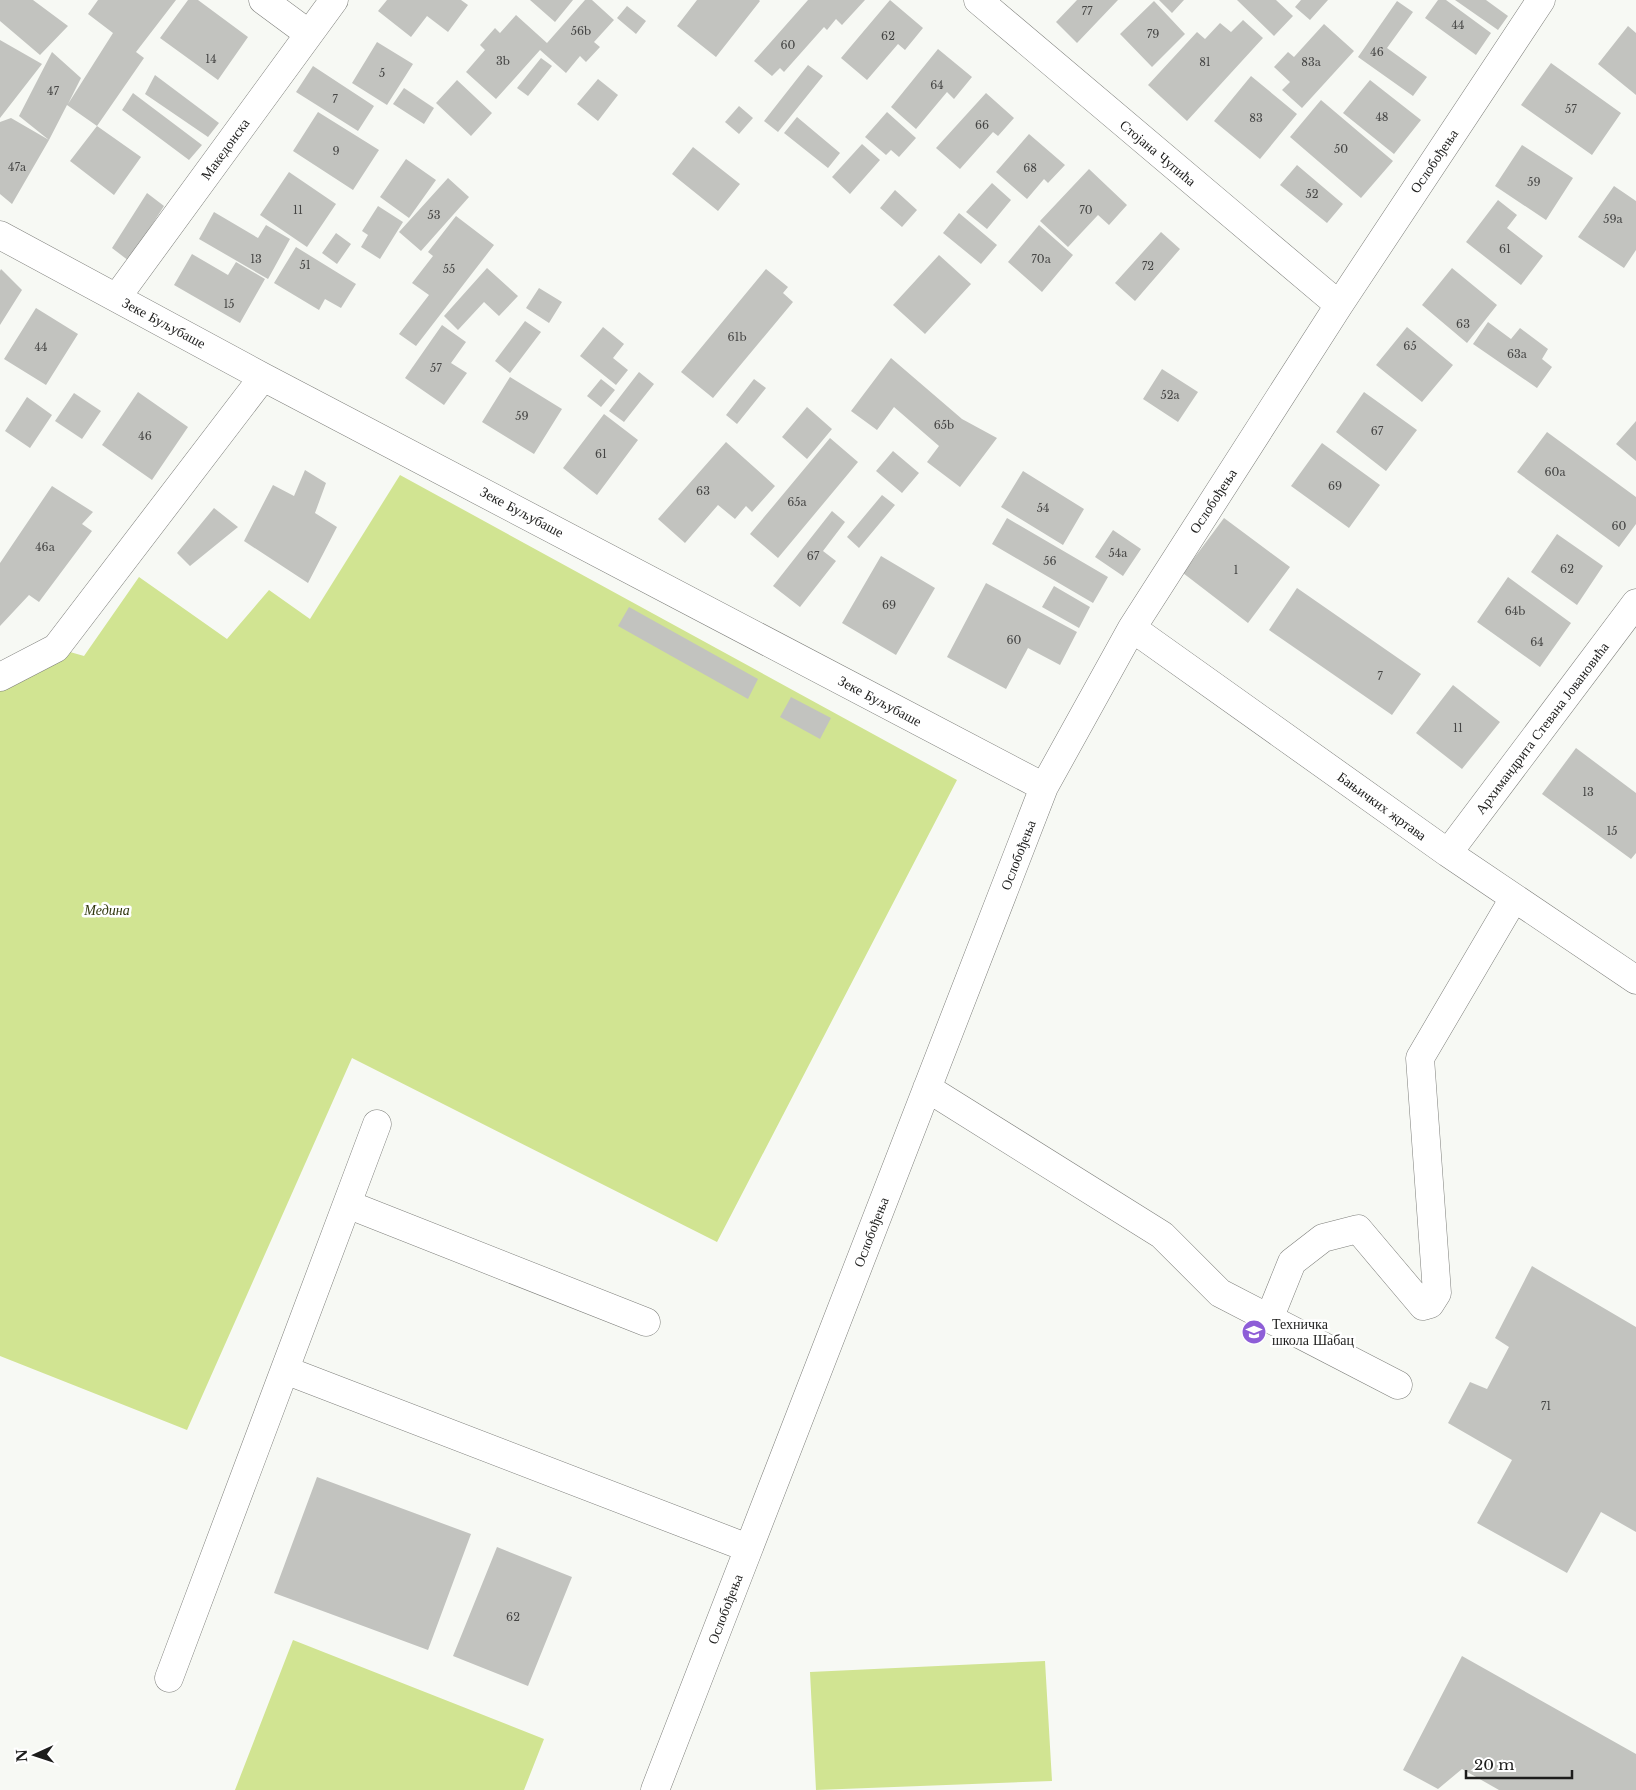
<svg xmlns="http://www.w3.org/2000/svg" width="1636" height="1790" viewBox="0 0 1636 1790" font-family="'Libre Baskerville',serif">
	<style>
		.green { fill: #d1e492 }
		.building { fill: #c2c3bf }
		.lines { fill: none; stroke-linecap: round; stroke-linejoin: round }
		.minor-casing { stroke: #7e7f7b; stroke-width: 29 }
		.minor { stroke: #fff; stroke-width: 28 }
		.labels { text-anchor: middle; stroke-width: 5; stroke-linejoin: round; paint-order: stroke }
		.number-label { font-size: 11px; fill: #464645 }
		.street-label { font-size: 14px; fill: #1d1d1c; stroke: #fff }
		.park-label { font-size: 14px; font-style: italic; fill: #2f360c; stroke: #fff }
		.poi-label { font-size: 14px; fill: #1d1d1c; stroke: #fff; text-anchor: start }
	</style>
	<rect width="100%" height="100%" fill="#f7f9f4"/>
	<path class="green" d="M 400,475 L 957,780 L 717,1242 L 352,1058 L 187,1430 L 0,1356 L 0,677 L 56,648 L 84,656 L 139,577 L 227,639 L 269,590 L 310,619 Z
		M 293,1640 L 544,1739 L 524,1790 L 235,1790 Z
		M 1045,1661 L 1052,1781 L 816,1790 L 810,1672 Z"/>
	<path class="building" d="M 0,0 L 33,0 L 68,26 L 40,55 L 0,21 Z
		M 98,0 L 176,0 L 136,52 L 144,58 L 97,126 L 67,105 L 49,140 L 19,116 L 52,52 L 81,78 L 68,104 L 113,33 L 88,14 Z
		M 188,0 L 198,0 L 248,37 L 218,80 L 160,38 Z
		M 387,0 L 461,0 L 468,5 L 448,32 L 427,16 L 411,37 L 378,11 Z
		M 530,0 L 573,0 L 555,22 Z
		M 585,0 L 592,0 L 614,20 L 594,42 L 600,47 L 586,62 L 580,56 L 566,73 L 540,50 L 496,99 L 466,72 L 485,50 L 480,45 L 495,28 L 500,33 L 516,15 L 547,43 Z
		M 697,0 L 759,0 L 760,1 L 716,57 L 677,26 Z
		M 808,0 L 865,0 L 842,25 L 836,19 L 827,30 L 824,27 L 784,72 L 780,68 L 772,76 L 754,61 Z
		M 890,0 L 923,28 L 905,50 L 898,44 L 867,80 L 841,58 Z
		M 1077,0 L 1118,0 L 1077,43 L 1056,22 Z
		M 1159,0 L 1184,0 L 1172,13 Z
		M 1237,0 L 1276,0 L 1293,16 L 1274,36 Z
		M 1301,0 L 1328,0 L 1310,20 L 1295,7 Z
		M 1438,0 L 1446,0 L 1491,33 L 1476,55 L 1425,18 Z
		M 1455,0 L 1486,0 L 1508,16 L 1498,30 Z
		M 1154,1 L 1185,34 L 1152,67 L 1120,34 Z
		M 1397,1 L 1413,12 L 1387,48 L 1427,77 L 1413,96 L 1358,57 Z
		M 627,6 L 646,21 L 636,34 L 617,18 Z
		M 1243,20 L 1263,38 L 1187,121 L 1148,85 L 1197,32 L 1205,39 L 1220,23 L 1231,32 Z
		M 1324,24 L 1354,51 L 1302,108 L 1282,90 L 1290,82 L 1274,67 L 1288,52 L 1294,57 Z
		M 1628,26 L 1636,33 L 1636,95 L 1598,64 Z
		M 0,40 L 42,64 L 0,118 Z
		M 377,42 L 413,64 L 387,105 L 352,83 Z
		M 938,49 L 972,77 L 954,99 L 947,92 L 916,129 L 891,107 Z
		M 541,58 L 552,66 L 528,96 L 517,88 Z
		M 1551,63 L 1621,113 L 1592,155 L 1521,105 Z
		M 808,65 L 823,76 L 778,132 L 764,121 Z
		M 313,66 L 374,106 L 358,131 L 296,92 Z
		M 155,75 L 219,123 L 208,137 L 145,94 Z
		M 1251,76 L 1297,114 L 1260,159 L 1214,121 Z
		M 598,79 L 618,95 L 598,121 L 577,104 Z
		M 457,80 L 492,113 L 471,136 L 436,103 Z
		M 1370,80 L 1421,120 L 1394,154 L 1343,113 Z
		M 404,88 L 434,108 L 424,124 L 393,104 Z
		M 133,93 L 202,145 L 189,160 L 122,110 Z
		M 986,93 L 1014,118 L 998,136 L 993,132 L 960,169 L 936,148 Z
		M 1321,100 L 1393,161 L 1361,198 L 1290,137 Z
		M 739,106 L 753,118 L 739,134 L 725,122 Z
		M 318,112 L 379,150 L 353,190 L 293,151 Z
		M 887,112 L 916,138 L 899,157 L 891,150 L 886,155 L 865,137 Z
		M 797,117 L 840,153 L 828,168 L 784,133 Z
		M 11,118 L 49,140 L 12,204 L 0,194 L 0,122 Z
		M 97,126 L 141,157 L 114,195 L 70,161 Z
		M 1029,134 L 1065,165 L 1048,183 L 1044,179 L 1027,199 L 996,172 Z
		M 862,144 L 880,160 L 850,194 L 832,177 Z
		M 1522,145 L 1573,178 L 1546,220 L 1495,186 Z
		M 693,147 L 740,184 L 718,211 L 672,174 Z
		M 406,159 L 436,180 L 409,218 L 380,197 Z
		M 1297,165 L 1343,204 L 1327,223 L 1280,185 Z
		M 1089,169 L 1127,205 L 1109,225 L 1098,215 L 1068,247 L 1040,221 Z
		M 289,172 L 336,204 L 307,247 L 260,215 Z
		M 448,178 L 469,197 L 421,251 L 399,232 Z
		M 992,183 L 1011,200 L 987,229 L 966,212 Z
		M 1614,186 L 1636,201 L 1636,250 L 1624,268 L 1578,237 Z
		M 895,190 L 917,210 L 902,227 L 880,208 Z
		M 147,193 L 164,206 L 129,261 L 112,248 Z
		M 1498,200 L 1517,215 L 1507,228 L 1543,256 L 1521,285 L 1466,242 Z
		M 378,206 L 403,222 L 380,259 L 361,247 L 368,235 L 362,231 Z
		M 214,212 L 258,238 L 266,225 L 290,239 L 268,279 L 199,239 Z
		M 959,213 L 997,245 L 981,264 L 943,233 Z
		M 456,216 L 494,245 L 416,346 L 399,334 L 429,295 L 412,283 L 433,256 L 428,252 Z
		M 1039,225 L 1073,255 L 1042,292 L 1008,262 Z
		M 1161,232 L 1180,249 L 1135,301 L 1115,283 Z
		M 336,233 L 351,244 L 337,264 L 322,253 Z
		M 296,247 L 356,284 L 341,308 L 325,299 L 319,310 L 274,283 Z
		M 192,254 L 228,275 L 236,262 L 265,279 L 240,323 L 174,285 Z
		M 939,255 L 971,284 L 925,334 L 893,305 Z
		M 487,268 L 518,296 L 499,316 L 484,302 L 458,330 L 444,316 Z
		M 1452,268 L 1497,305 L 1467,343 L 1422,305 Z
		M 1,269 L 22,290 L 0,325 L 0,271 Z
		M 766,269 L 788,287 L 783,293 L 793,302 L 713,398 L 681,372 Z
		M 539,288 L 562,302 L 549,323 L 526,308 Z
		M 36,308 L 78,334 L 46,385 L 4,359 Z
		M 525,321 L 541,332 L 510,373 L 495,361 Z
		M 1488,322 L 1511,339 L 1520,328 L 1548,349 L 1542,359 L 1552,367 L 1537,388 L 1473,344 Z
		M 442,325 L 466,342 L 451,363 L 467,373 L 444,405 L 405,378 Z
		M 603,327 L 624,344 L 613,358 L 628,370 L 616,385 L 580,356 Z
		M 1407,327 L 1453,365 L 1422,402 L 1376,365 Z
		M 891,358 L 962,419 L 997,438 L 960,487 L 927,462 L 939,446 L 894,407 L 877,430 L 851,411 Z
		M 1162,369 L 1198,392 L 1178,422 L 1143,399 Z
		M 639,372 L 654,384 L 624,422 L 609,411 Z
		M 510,377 L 562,409 L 534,454 L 482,422 Z
		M 601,379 L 615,390 L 601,407 L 587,396 Z
		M 754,379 L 766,388 L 737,424 L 726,415 Z
		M 138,392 L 188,427 L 152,480 L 102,445 Z
		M 1364,392 L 1417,430 L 1386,471 L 1336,432 Z
		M 74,393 L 101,411 L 82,439 L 55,421 Z
		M 27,397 L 52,415 L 30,448 L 5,431 Z
		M 807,407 L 832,429 L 807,459 L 782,437 Z
		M 604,414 L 638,440 L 597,495 L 563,468 Z
		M 1636,421 L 1636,461 L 1616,444 Z
		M 1547,432 L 1636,497 L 1636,524 L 1619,547 L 1517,472 Z
		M 830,438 L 858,462 L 778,558 L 750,534 Z
		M 726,442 L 775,486 L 752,512 L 746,506 L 735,519 L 718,505 L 685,543 L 658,519 Z
		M 1322,443 L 1380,485 L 1349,528 L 1291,486 Z
		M 893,451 L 919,473 L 902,493 L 876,471 Z
		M 305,470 L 326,483 L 315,513 L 337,527 L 308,583 L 244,541 L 273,485 L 294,496 Z
		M 1023,471 L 1084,509 L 1063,545 L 1001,507 Z
		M 52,486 L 93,512 L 82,524 L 92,531 L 39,602 L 29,595 L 0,626 L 0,563 Z
		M 882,495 L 895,505 L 859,548 L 847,537 Z
		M 214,508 L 238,527 L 190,566 L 177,553 Z
		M 832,511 L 845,522 L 823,551 L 836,561 L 800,607 L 773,586 Z
		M 1007,518 L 1108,577 L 1093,603 L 992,544 Z
		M 1224,518 L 1290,567 L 1248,623 L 1183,573 Z
		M 1113,530 L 1141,549 L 1123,576 L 1095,557 Z
		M 1557,534 L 1603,566 L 1577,605 L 1531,572 Z
		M 881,556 L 935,588 L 896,655 L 842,623 Z
		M 1508,577 L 1571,623 L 1540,667 L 1477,622 Z
		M 986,583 L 1077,632 L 1060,665 L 1028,648 L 1006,689 L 947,657 Z
		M 1054,586 L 1090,607 L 1079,628 L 1042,607 Z
		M 1297,588 L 1421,674 L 1392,715 L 1269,630 Z
		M 629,607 L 758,679 L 748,699 L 618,626 Z
		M 1453,685 L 1500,722 L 1462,769 L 1416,733 Z
		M 791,697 L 831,718 L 820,739 L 780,717 Z
		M 1576,748 L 1636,793 L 1636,853 L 1631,859 L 1542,794 Z
		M 1532,1266 L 1636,1327 L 1636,1532 L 1601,1512 L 1567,1573 L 1477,1523 L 1512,1460 L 1448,1423 L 1470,1382 L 1487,1389 L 1509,1347 L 1495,1338 Z
		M 317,1477 L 471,1534 L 428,1650 L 274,1593 Z
		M 497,1547 L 572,1577 L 528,1686 L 453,1656 Z
		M 1462,1656 L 1636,1754 L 1636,1790 L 1499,1790 L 1462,1769 L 1438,1789 L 1403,1770 Z"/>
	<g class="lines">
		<defs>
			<path id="minor" d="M 263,0 L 309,34
				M 978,0 L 1339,305
				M 0,235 L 263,377 L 1044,787
				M 117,297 L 334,0
				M 1132,628 L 1448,853 L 1636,980
				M 0,677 L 56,648 L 263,377
				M 1448,853 L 1636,603
				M 927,1088 L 1162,1235 L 1220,1293 L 1398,1385
				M 347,1204 L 646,1322
				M 1269,1319 L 1292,1262 L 1323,1238 L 1358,1229 L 1423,1306 L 1430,1304 L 1437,1293 L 1420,1058 L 1514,898
				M 285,1370 L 748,1548
				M 169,1678 L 377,1124
				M 655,1790 L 1044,787 L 1132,628 L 1339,305 L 1541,0"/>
		</defs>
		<use href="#minor" class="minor-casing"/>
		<use href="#minor" class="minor"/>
	</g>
	<defs>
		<symbol id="school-disc" viewBox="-11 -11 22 22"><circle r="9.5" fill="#8e5ed7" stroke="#fff"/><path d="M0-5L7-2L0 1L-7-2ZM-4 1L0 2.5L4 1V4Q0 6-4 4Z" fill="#fff"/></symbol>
	</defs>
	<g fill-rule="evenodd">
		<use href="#school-disc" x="1240" y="1318" width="28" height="28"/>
	</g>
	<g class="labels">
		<g class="number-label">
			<text x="1087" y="15">77</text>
			<text x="1458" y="29">44</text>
			<text x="581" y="35">56b</text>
			<text x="1153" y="38">79</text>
			<text x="888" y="40">62</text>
			<text x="788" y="49">60</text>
			<text x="1377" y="56">46</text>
			<text x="211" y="63">14</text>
			<text x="503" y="65">3b</text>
			<text x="1205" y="66">81</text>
			<text x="1311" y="66">83a</text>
			<text x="382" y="77">5</text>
			<text x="937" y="89">64</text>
			<text x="53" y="95">47</text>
			<text x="335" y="103">7</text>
			<text x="1571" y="113">57</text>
			<text x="1382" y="121">48</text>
			<text x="1256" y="122">83</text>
			<text x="982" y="129">66</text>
			<text x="1341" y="153">50</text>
			<text x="336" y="155">9</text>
			<text x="17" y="171">47a</text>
			<text x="1030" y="172">68</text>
			<text x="1534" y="186">59</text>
			<text x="1312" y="198">52</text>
			<text x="298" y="214">11</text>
			<text x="1086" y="214">70</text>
			<text x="434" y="219">53</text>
			<text x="1613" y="223">59a</text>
			<text x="1505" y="253">61</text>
			<text x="256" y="263">13</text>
			<text x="1041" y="263">70a</text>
			<text x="305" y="269">51</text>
			<text x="1148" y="270">72</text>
			<text x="449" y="273">55</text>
			<text x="229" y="308">15</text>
			<text x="1463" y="328">63</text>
			<text x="737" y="341">61b</text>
			<text x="1410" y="350">65</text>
			<text x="41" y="351">44</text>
			<text x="1517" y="358">63a</text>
			<text x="436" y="372">57</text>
			<text x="1170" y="399">52a</text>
			<text x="522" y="420">59</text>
			<text x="944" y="429">65b</text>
			<text x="1377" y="435">67</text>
			<text x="145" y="440">46</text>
			<text x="601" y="458">61</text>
			<text x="1555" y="476">60a</text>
			<text x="1335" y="490">69</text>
			<text x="703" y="495">63</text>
			<text x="797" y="506">65a</text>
			<text x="1043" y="512">54</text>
			<text x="1619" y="530">60</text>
			<text x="45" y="551">46a</text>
			<text x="1118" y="557">54a</text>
			<text x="813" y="560">67</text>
			<text x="1050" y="565">56</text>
			<text x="1567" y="573">62</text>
			<text x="1236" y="574">1</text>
			<text x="889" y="609">69</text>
			<text x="1515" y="615">64b</text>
			<text x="1014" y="644">60</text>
			<text x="1537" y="646">64</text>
			<text x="1380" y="680">7</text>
			<text x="1458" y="732">11</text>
			<text x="1588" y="796">13</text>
			<text x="1612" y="835">15</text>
			<text x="1546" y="1410">71</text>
			<text x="513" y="1621">62</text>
		</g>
		<g class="street-label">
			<text transform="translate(225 149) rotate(-54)" y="5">Македонска</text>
			<text transform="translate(1158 153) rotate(40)" y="5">Стојана Чупића</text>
			<text transform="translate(1434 161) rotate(-56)" y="5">Ослобођења</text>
			<text transform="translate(164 323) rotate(28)" y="5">Зеке Буљубаше</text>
			<text transform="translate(1213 501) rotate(-57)" y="5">Ослобођења</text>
			<text transform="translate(522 512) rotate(28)" y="5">Зеке Буљубаше</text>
			<text transform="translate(880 701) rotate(28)" y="5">Зеке Буљубаше</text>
			<text transform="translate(1542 728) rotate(-53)" y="5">Архимандрита Стевана Јовановића</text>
			<text transform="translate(1382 806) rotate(36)" y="5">Бањичких жртава</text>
			<text transform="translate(1018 855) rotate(-69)" y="5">Ослобођења</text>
			<text transform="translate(871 1232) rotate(-69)" y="5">Ослобођења</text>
			<text transform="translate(725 1609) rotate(-69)" y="5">Ослобођења</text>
		</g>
		<g class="park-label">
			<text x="107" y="915">Медина</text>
		</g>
		<g class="poi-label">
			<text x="1272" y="1329">Техничка<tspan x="1272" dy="16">школа Шабац</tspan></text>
		</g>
	</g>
	<g transform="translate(35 1755) rotate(267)" stroke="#ffffff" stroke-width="4" paint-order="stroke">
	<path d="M0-4L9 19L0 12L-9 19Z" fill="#1d1d1c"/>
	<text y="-8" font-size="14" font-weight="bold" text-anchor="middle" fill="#1d1d1c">N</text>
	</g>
	<path d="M1466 1770v8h106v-8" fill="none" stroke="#1d1d1c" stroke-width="2.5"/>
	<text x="1474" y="1770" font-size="15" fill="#1d1d1c" stroke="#ffffff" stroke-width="4" paint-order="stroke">20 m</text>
</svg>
